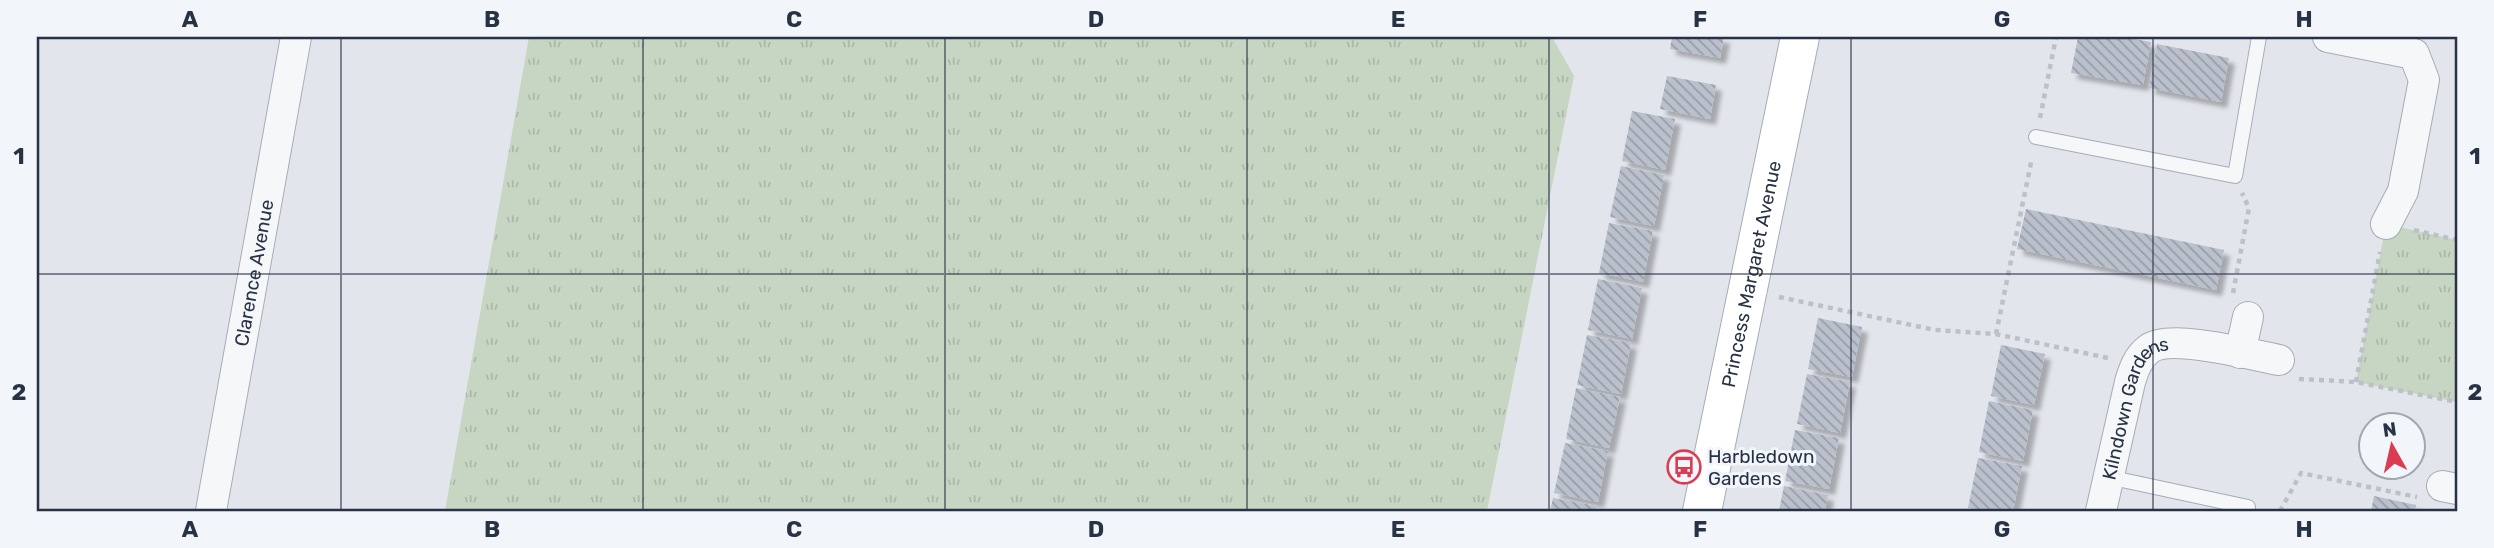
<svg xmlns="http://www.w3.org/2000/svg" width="2494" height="548" viewBox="0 0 2494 548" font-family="Rubik,sans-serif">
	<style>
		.grass { fill: url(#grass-tufts) }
		.building { fill: url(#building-back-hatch); filter: url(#shadow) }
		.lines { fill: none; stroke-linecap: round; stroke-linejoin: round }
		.service-casing { stroke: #a6acb7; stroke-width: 16 }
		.minor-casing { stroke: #a6acb7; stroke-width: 32 }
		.secondary-casing { stroke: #a6acb7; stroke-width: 40 }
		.path { stroke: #bcc0c7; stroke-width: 4.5; stroke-dasharray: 5 5; stroke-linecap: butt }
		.service { stroke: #f5f7f9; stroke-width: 14 }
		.minor { stroke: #f5f7f9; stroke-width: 30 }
		.secondary { stroke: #fff; stroke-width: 38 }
		.grid { fill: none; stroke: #283245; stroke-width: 2; stroke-opacity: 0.55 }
		.labels { text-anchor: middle; stroke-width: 6; stroke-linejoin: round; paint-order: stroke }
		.street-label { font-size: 19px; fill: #283245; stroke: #f2f5f9 }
		.poi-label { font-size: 19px; fill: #283245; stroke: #f2f5f9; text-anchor: start }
		.neatline { fill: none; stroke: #283245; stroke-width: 2.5 }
		.grid-label { font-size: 23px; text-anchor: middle; font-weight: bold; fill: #283245 }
	</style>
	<defs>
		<pattern id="grass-tufts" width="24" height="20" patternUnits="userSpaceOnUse" patternTransform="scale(1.75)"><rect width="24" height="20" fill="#c7d6c2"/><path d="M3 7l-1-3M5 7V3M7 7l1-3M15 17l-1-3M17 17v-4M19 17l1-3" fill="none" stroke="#abb8a8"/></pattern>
		<pattern id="building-back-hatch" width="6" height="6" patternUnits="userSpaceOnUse" patternTransform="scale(1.75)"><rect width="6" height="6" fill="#bbc1cc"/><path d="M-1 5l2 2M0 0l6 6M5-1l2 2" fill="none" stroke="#989da7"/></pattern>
		<filter id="shadow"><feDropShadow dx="6" dy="6" stdDeviation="2" flood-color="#0004"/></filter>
	</defs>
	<rect width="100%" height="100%" fill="#e2e5ec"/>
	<path class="grass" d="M 529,37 L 1552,37 L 1574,76 L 1487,511 L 445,511 Z
		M 2386,224 L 2457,240 L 2457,402 L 2356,382 Z"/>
	<path class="building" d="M 1672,37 L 1724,37 L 1720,58 L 1670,49 Z
		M 2078,37 L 2123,37 L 2151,42 L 2143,85 L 2071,73 Z
		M 2157,44 L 2229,58 L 2221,102 L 2149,88 Z
		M 1667,76 L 1716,85 L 1710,119 L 1660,109 Z
		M 1632,111 L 1675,119 L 1665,170 L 1622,161 Z
		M 1621,166 L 1664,175 L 1654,226 L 1610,217 Z
		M 2026,209 L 2224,250 L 2216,290 L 2017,249 Z
		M 1609,223 L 1653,231 L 1643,282 L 1599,273 Z
		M 1598,279 L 1642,288 L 1632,339 L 1588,330 Z
		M 1818,318 L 1862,327 L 1852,377 L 1808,369 Z
		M 1587,335 L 1631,343 L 1621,394 L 1577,385 Z
		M 2001,345 L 2045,354 L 2034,405 L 1991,396 Z
		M 1807,374 L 1850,382 L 1840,433 L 1797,424 Z
		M 1576,388 L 1620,397 L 1609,448 L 1566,439 Z
		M 1989,401 L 2033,410 L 2023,461 L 1979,452 Z
		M 1795,430 L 1839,438 L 1829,489 L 1785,481 Z
		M 1565,443 L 1608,451 L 1598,502 L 1554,493 Z
		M 1978,458 L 2022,466 L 2013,511 L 1984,511 L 1968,508 Z
		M 1784,486 L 1828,495 L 1825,511 L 1779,511 Z
		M 2374,496 L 2416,505 L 2415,511 L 2371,511 Z
		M 1553,498 L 1597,506 L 1596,511 L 1550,511 Z"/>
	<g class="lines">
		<defs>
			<path id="service" d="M 2036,137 L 2235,176 L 2259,37
				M 2108,477 L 2248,507 L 2247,511"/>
			<g id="minor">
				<path d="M 2328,37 L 2414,54 L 2424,80 L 2403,191 L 2386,224"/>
				<path d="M 2240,353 L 2248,317"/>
				<path d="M 2442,486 L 2457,489"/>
				<path id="s1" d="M 211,511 L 296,37"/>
				<path id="s2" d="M 2101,511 L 2130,382 C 2134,369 2138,357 2149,349 C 2170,333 2252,355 2279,360"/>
			</g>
			<g id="secondary">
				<path id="s3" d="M 1702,511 L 1800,37"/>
			</g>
		</defs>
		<use href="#service" class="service-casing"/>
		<use href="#minor" class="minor-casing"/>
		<use href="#secondary" class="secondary-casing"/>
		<path class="path" d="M 2040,118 L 2056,37
			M 2414,230 L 2457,240
			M 2233,293 L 2249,208 L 2242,193
			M 1779,297 L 1935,330 L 1996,334 L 2108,358
			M 1996,334 L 2032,158
			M 2299,379 L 2356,382 L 2457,402
			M 2356,382 L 2380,252
			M 2280,511 L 2301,473 L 2417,497"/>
		<use href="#service" class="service"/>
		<use href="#minor" class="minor"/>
		<use href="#secondary" class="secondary"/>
	</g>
	<path class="grid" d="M 341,37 L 341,511M 643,37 L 643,511M 945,37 L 945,511M 1247,37 L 1247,511M 1549,37 L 1549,511M 1851,37 L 1851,511M 2153,37 L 2153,511M 37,274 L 2457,274"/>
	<defs>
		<symbol id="bus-ring" viewBox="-11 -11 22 22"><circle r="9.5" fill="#f2f5f9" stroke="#da3d51" stroke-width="1.5"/><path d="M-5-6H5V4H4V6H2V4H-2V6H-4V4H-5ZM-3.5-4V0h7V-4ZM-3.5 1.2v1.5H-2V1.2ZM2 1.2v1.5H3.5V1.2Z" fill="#da3d51"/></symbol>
	</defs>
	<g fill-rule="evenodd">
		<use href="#bus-ring" x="1665" y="448" width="38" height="38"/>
	</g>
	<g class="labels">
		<g class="street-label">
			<text dy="7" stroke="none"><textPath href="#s1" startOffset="242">Clarence Avenue</textPath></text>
			<text dy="7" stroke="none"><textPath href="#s3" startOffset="242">Princess Margaret Avenue</textPath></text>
			<text dy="7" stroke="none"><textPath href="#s2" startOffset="112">Kilndown Gardens</textPath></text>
		</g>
		<g class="poi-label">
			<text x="1708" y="463">Harbledown<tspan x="1708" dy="22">Gardens</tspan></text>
		</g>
	</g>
	<rect width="2494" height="548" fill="none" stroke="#f2f5f9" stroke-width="77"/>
	<g transform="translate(2392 446) rotate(352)"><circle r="33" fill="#f2f5f9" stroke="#a1a7b1" stroke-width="2"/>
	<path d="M0-5L12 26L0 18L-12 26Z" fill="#da3d51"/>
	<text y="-10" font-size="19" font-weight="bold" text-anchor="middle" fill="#283245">N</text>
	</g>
	<rect x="38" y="38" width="2418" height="472" class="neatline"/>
	<g class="grid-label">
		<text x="190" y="27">A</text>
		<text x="492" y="27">B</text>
		<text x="794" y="27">C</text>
		<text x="1096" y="27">D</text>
		<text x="1398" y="27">E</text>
		<text x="1700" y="27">F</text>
		<text x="2002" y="27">G</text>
		<text x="2304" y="27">H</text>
		<text x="19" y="164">1</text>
		<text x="2475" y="164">1</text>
		<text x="19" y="400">2</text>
		<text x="2475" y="400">2</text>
		<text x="190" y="537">A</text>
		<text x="492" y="537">B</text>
		<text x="794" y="537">C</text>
		<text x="1096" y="537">D</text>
		<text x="1398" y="537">E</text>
		<text x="1700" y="537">F</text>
		<text x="2002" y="537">G</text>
		<text x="2304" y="537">H</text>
	</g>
</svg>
